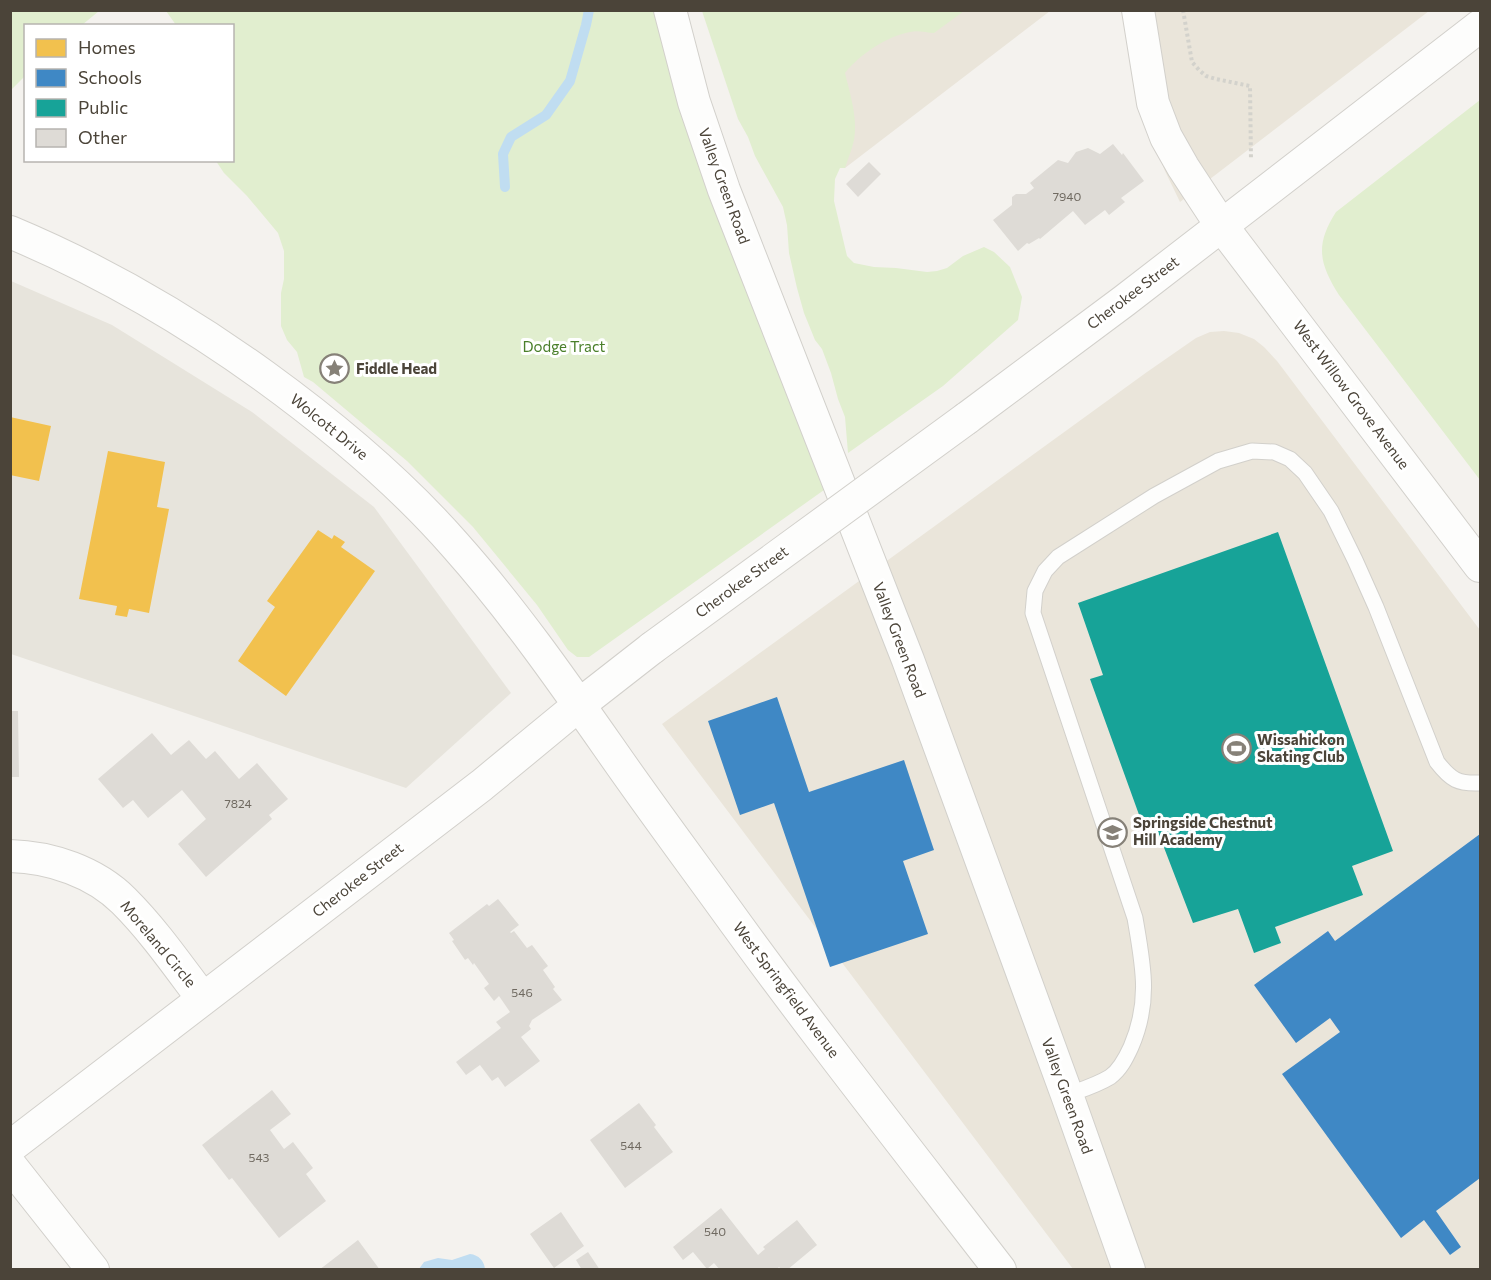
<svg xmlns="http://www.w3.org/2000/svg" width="1491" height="1280" viewBox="0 0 1491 1280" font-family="Commissioner,sans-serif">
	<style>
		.residential { fill: #e7e4dc }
		.education { fill: #eae5da }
		.green { fill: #e1eecf }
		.water { fill: #c0ddf1 }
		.homes { fill: #f2c14e }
		.schools { fill: #3f88c5 }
		.public { fill: #17a398 }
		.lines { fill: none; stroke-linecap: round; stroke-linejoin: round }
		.stream { stroke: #c0ddf1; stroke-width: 10 }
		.building { fill: #dedbd6 }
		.service-casing { stroke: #d2d0cb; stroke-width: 17 }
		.minor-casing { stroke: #d2d0cb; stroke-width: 34 }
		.path { stroke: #d3d2cc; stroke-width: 4; stroke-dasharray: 3 3; stroke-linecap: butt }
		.service { stroke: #fdfdfc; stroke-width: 15 }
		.minor { stroke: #fdfdfc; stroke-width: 32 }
		.minor-bridge-casing { stroke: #d2d0cb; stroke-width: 34; stroke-linecap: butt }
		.minor-bridge { stroke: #fdfdfc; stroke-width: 32 }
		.labels { text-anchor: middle; stroke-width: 6; stroke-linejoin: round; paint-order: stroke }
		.number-label { font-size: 12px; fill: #706a61 }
		.street-label { font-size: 15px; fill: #4b4439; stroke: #fff }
		.park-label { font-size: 15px; fill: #4a7f2a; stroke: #fff }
		.poi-label { font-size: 15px; font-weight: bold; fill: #4b4439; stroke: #fff; text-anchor: start }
	</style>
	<rect width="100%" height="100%" fill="#f4f2ee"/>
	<path class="residential" d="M 11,281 L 112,325 L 252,412 L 374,507 L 511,693 L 406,788 L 11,654 Z"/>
	<path class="education" d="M 837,10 L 1050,11 L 845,168 Z
		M 1124,11 L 1429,11 L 1180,202 L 1165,171 L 1151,135 Z
		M 1224,331 L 1239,333 L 1254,339 L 1264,347 L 1277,361 L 1480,630 L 1480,1269 L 1073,1269 L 662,724 L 1147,372 L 1196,338 L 1210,332 Z"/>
	<path class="green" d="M 11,10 L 99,10 L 99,11 L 82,25 L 26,26 L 25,76 L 11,90 Z
		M 166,11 L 654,11 L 672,83 L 730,248 L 824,490 L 589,657 L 577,657 L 568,650 L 537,605 L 473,527 L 407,461 L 313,382 L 304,377 L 297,352 L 287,340 L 281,326 L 281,293 L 284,279 L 284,251 L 278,233 L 247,196 L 224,173 L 216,161 L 232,160 L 232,26 L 176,25 Z
		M 702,11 L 964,11 L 934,33 C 927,33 918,30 910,32 C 887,36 859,55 845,73 C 850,94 858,118 854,140 C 852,149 848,159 845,168 L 840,168 L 835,179 L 834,201 L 847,256 L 854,263 L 874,267 L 896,268 L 927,272 L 937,271 L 947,268 L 963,256 L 984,247 L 994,252 L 1010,267 L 1022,297 L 1018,320 L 943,386 L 848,453 L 845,417 L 838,399 L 831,373 L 822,349 L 815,340 L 804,313 L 797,288 L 789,253 L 787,225 L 783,207 L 755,156 L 748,137 L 738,119 Z
		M 1480,100 L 1480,480 L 1339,295 C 1319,263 1315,245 1336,212 Z"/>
	<path class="water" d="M 470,1254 C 479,1255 484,1261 485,1269 L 419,1269 L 424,1262 L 438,1258 L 452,1260 Z"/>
	<path class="homes" d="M 10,417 L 51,426 L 39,481 L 10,475 Z
		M 108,451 L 165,462 L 157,507 L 169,509 L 149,613 L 129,609 L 127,617 L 115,615 L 117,606 L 79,599 Z
		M 318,530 L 332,539 L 334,535 L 345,542 L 341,547 L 375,571 L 286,696 L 238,661 L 275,607 L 267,601 Z"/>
	<path class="schools" d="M 777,697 L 809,792 L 904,760 L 934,850 L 903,861 L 928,934 L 830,967 L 774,803 L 740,815 L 708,721 Z
		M 1480,834 L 1480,1178 L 1436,1211 L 1461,1247 L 1450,1255 L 1424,1220 L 1401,1238 L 1282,1074 L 1340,1032 L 1330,1018 L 1296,1043 L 1254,985 L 1328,931 L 1335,941 Z"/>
	<path class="public" d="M 1278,532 L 1393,851 L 1352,866 L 1363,895 L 1275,927 L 1281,943 L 1254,953 L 1238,909 L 1193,923 L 1153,819 L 1142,823 L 1090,679 L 1103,675 L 1078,603 Z"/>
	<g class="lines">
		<path class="stream" d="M 505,187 L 503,154 L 511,137 L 546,115 L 570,81 L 586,25 L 589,10"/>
	</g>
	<path class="building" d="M 1113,144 L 1122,155 L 1123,153 L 1144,181 L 1121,198 L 1125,202 L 1109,215 L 1105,210 L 1085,225 L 1073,211 L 1040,239 L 1039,238 L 1029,244 L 1027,243 L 1018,251 L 993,220 L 1012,205 L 1012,197 L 1016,194 L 1026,194 L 1034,188 L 1030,183 L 1058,160 L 1068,163 L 1076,152 L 1088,148 L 1100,154 Z
		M 869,162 L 881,174 L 858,197 L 846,184 Z
		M 10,711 L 18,711 L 19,777 L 10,777 Z
		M 152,733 L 171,755 L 189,740 L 206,759 L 215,751 L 239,779 L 257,763 L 288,799 L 269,815 L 272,819 L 206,877 L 178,844 L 206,819 L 182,790 L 148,818 L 133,800 L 123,808 L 98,779 Z
		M 498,899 L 519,925 L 510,932 L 511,933 L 514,931 L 527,948 L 532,945 L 548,966 L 543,970 L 555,987 L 553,989 L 562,1000 L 532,1020 L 529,1026 L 531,1029 L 521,1037 L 540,1061 L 505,1087 L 498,1077 L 492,1081 L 480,1065 L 466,1075 L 456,1062 L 501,1028 L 496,1022 L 510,1012 L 499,996 L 494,1001 L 484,988 L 489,984 L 474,963 L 473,965 L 468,958 L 465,960 L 452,941 L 454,940 L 449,933 L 487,904 L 489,906 Z
		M 272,1090 L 291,1114 L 270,1130 L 284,1149 L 293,1142 L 313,1168 L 306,1174 L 326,1201 L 279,1238 L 232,1178 L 229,1180 L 202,1145 Z
		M 639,1103 L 656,1125 L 654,1127 L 673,1152 L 625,1188 L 590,1140 Z
		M 721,1208 L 758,1255 L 765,1249 L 763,1247 L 797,1220 L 817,1245 L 787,1270 L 782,1270 L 779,1267 L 776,1270 L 720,1270 L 714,1263 L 707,1269 L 693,1252 L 683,1260 L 673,1247 Z
		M 561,1212 L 584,1246 L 554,1268 L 530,1234 Z
		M 358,1240 L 380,1270 L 319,1270 Z
		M 588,1252 L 600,1270 L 582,1270 L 576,1260 Z"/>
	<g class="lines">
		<defs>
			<path id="service" d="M 1067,1095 C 1081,1090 1097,1085 1110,1077 C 1120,1070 1126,1058 1131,1047 C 1151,1001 1143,965 1135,918 L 1033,613 L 1035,591 L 1045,571 L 1058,557 L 1154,496 L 1218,461 L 1252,451 L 1274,452 L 1290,459 L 1305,473 L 1331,511 L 1355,560 L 1376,607 L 1437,762 C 1451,780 1458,784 1480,783"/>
			<path id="minor" d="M 670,10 L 694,102 L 724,190 L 908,660 L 1067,1095 L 1129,1270
				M 1138,10 L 1153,103 L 1166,137 L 1183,167 L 1221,225 L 1480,566
				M 10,232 C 101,270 185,319 264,376 C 333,426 399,481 455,545 C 512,609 561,679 610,749 C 646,801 684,852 721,903 C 811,1028 906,1148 1000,1270
				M 967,418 L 1124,301 L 1480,26
				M 10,856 C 51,857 95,872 124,901 C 154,931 178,966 203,999
				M 10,1147 L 482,785 L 579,705 L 652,648
				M 10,1165 L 93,1270"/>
		</defs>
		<use href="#service" class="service-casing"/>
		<use href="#minor" class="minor-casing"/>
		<path class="path" d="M 1183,10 L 1192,62 L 1199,70 L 1206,76 L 1216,79 L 1250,86 L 1251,160"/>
		<use href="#service" class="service"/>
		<use href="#minor" class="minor"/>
		<defs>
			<path id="minor-bridge" d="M 652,648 L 967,418"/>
		</defs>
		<use href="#minor-bridge" class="minor-bridge-casing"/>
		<use href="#minor-bridge" class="minor-bridge"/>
	</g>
	<defs>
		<symbol id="sight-ring" viewBox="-11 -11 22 22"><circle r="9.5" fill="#fff" stroke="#868178" stroke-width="1.5"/><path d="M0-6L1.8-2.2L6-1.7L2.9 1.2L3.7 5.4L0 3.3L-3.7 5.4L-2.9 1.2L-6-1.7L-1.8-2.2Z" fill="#868178"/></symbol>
		<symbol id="stadium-ring" viewBox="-11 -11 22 22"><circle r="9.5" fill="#fff" stroke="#868178" stroke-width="1.5"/><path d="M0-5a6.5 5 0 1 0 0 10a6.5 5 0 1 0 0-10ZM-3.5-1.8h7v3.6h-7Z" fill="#868178"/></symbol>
		<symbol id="school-ring" viewBox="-11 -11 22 22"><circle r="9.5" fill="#fff" stroke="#868178" stroke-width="1.5"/><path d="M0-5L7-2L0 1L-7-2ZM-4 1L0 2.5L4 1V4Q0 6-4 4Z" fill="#868178"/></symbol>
	</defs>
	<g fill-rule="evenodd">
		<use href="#sight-ring" x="318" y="352" width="33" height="33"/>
		<use href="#stadium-ring" x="1220" y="732" width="33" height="33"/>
		<use href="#school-ring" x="1096" y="816" width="33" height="33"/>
	</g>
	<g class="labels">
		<g class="number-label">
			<text x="1067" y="201">7940</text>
			<text x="238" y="808">7824</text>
			<text x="522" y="997">546</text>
			<text x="631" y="1150">544</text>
			<text x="259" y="1162">543</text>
			<text x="715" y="1236">540</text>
		</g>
		<g class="street-label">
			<text transform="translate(724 186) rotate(70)" y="5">Valley Green Road</text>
			<text transform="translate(1133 293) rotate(-37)" y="5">Cherokee Street</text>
			<text transform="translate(1351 395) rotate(53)" y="5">West Willow Grove Avenue</text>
			<text transform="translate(329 427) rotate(39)" y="5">Wolcott Drive</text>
			<text transform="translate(742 582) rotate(-36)" y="5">Cherokee Street</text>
			<text transform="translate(899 640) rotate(69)" y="5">Valley Green Road</text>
			<text transform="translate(358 880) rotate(-38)" y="5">Cherokee Street</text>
			<text transform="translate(158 944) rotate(50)" y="5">Moreland Circle</text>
			<text transform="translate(786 990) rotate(53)" y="5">West Springfield Avenue</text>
			<text transform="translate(1067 1096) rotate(70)" y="5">Valley Green Road</text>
		</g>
		<g class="park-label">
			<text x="564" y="352">Dodge Tract</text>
		</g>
		<g class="poi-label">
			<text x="356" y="374">Fiddle Head</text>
			<text x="1257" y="745">Wissahickon<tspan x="1257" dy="17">Skating Club</tspan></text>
			<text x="1133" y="828">Springside Chestnut<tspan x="1133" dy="17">Hill Academy</tspan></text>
		</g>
	</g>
	<rect width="1491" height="1280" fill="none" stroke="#4b4439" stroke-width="24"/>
	<rect x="24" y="24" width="210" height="138" fill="#ffffff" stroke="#b7b4b0" stroke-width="1.5"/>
	<rect x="36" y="39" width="30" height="18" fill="#f2c14e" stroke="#b7b4b0" stroke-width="1.5"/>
	<text x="78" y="54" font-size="18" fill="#4b4439">Homes</text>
	<rect x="36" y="69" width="30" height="18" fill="#3f88c5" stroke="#b7b4b0" stroke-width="1.5"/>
	<text x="78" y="84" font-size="18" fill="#4b4439">Schools</text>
	<rect x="36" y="99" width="30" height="18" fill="#17a398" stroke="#b7b4b0" stroke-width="1.5"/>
	<text x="78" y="114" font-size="18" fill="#4b4439">Public</text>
	<rect x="36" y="129" width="30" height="18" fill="#dedbd6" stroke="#b7b4b0" stroke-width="1.5"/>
	<text x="78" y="144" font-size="18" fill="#4b4439">Other</text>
</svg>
